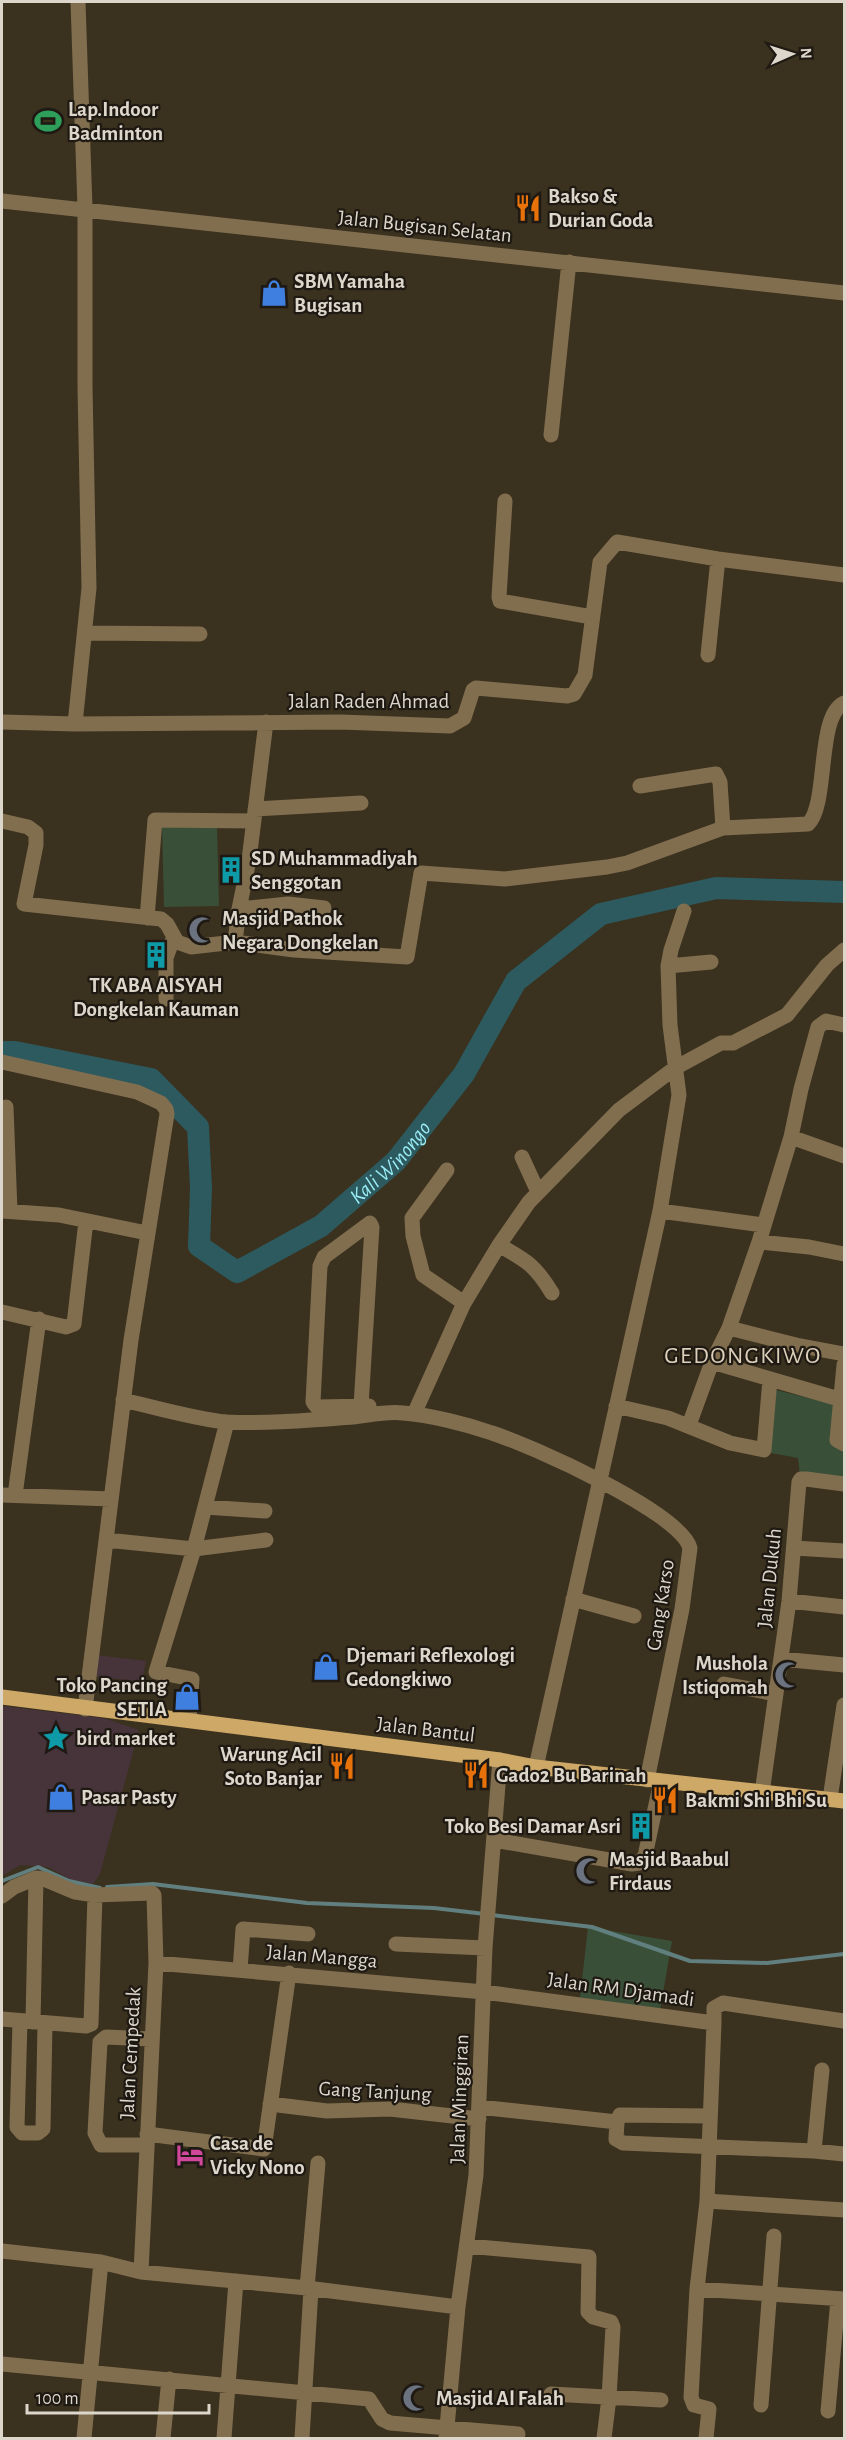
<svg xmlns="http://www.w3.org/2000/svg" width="846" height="2440" viewBox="0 0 846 2440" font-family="'Alegreya Sans',sans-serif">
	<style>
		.commercial { fill: #47343a }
		.green { fill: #394f38 }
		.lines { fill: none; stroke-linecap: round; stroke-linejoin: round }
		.stream { stroke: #617f7f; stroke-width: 4 }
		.river { stroke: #2c5a5f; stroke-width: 22 }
		.minor { stroke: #806e4f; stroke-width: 15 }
		.major { stroke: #cda867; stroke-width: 15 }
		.labels { text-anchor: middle; stroke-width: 4.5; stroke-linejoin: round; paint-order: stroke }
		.poi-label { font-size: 21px; font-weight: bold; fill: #dcd6cb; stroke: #1e1912; text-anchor: start }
		.street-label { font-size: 21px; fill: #dcd6cb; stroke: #1e1912 }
		.water-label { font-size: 22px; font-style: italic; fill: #9aecf6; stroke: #1e1912 }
		.quarter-label { font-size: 24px; letter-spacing: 1.5px; fill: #dccfba; stroke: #1e1912 }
	</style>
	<rect width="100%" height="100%" fill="#3b311f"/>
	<path class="commercial" d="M 95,1655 L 146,1661 L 142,1682 L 93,1676 Z
		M 2,1706 L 103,1718 L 139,1730 L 100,1874 L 93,1884 L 71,1880 L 48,1867 L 20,1865 L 2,1876 Z"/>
	<path class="green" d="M 217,826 L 219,906 L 164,907 L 162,827 Z
		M 772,1389 L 840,1406 L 844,1445 L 844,1486 L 800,1476 L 798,1458 L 765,1452 Z
		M 588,1927 L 672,1941 L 659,2016 L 579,2006 Z"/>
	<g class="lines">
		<path class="stream" d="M 2,1881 L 38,1867 L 69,1881 L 100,1888
			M 107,1887 L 153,1884 L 307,1903 L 434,1908 L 485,1914
			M 492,1915 L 592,1927 L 690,1961 L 767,1963 L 844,1954"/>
		<path class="river" id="s1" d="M 2,1052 L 15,1052 L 151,1079 L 198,1127 L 201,1188 L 199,1246 L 237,1272 L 321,1226 L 396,1161 L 464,1074 L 516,981 L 601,914 L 716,888 L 844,892"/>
		<path class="minor" d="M 2,201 L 844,293
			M 551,435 L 569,262
			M 505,501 L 499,597 L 500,601 L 592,617
			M 86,633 L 200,634
			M 708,655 L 718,559
			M 2,722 L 75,724 L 340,722 L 450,726 L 464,718 L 473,690 L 476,688 L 567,696 L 574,694 L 585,675 L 600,562 L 617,542 L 718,559 L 844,575
			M 75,724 L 89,588 L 85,387 L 85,208 L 78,2
			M 640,786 L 716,774 L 720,782 L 723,828
			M 255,809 L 361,803
			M 2,821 L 28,827 L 36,833 L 36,845 L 24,904 L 161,919 L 167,924 L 177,942 L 191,947 L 235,942 L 294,950 L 407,957 L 421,873 L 505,879 L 607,867 L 627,863 L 723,828 L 808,824 C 829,804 816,716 844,703
			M 239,909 L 288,904 L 324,908
			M 147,918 L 155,820 L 254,821
			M 235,942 L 239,909 L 249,860 L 266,722
			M 668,966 L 711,962
			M 166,999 L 166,958 L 173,939
			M 2,1062 L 137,1092 L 161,1103 L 166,1109 L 167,1114 L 131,1340 L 85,1709
			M 6,1107 L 10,1211
			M 791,1137 L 844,1156
			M 522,1157 L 538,1192
			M 447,1170 L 412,1218 L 413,1236 L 423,1275 L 464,1303
			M 2,1211 L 59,1215 L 147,1233
			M 660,1211 L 763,1225
			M 759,1242 L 809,1247 L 844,1254
			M 499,1245 C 527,1261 535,1265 552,1293
			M 2,1312 L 66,1327 L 74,1324 L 86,1221
			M 729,1328 L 796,1345 L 844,1354
			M 844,1365 L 837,1440 L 844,1444
			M 839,1399 L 712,1362 L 729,1328 L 759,1242 L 791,1137 L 801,1089 L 818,1027 L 826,1021 L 844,1025
			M 123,1400 C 154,1407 195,1419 226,1422 C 267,1424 311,1420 353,1417 C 370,1415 387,1411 403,1413 C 430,1415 466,1424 492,1433 C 530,1445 680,1512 690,1548 L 682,1609 L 647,1780
			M 361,1406 L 372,1227 L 370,1223 L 324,1257 L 320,1266 L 313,1402 L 317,1407 L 369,1406
			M 616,1406 L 668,1418 L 730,1443 L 764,1450 L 770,1379
			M 414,1414 L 464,1303 L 499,1245 L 529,1202 L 619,1110 L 675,1068 L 721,1043 L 733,1043 L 787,1015 L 827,965 L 844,950
			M 689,1425 L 712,1362
			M 2,1495 L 111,1499
			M 15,1495 L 39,1319
			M 205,1507 L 265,1511
			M 106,1540 L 194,1549 L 266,1540
			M 794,1548 L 844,1551
			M 573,1599 L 634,1616
			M 789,1601 L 844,1607
			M 781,1659 L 844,1665
			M 724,1684 L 776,1694
			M 189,1720 L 192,1679 L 156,1672 L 194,1549 L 227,1422
			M 536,1767 L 660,1211 L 679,1095 L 670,1025 L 668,966 L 671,950 L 684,911
			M 762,1793 L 789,1601 L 799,1482 L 801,1479 L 806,1479 L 844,1484
			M 830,1799 L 844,1705
			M 494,1840 L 632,1864 L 639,1863 L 645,1856 L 661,1781
			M 2,1896 L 14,1887 L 36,1878 L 44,1879 L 75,1892 L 95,1895 L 152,1893 L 154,1895 L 156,1963 L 141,2272
			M 396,1944 L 485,1948
			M 156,1963 L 484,1992 L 714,2023 L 714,2008 L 723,2003 L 844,2021
			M 240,1970 L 243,1929 L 308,1934
			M 2,2019 L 86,2026 L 91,2024 L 95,1895
			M 20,2021 L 17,2127 L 22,2133 L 38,2133 L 43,2129 L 45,2023
			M 33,2022 L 36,1878
			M 270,2104 L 327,2111 L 390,2109 L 479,2119
			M 479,2107 L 617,2122
			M 710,2116 L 620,2115 L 617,2122 L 616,2139 L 623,2143 L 814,2151 L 822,2070
			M 147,2134 L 264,2149 L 289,1973
			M 146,2145 L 101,2145 L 95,2133 L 100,2042 L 106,2037 L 151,2039
			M 814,2151 L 844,2154
			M 707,2201 L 844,2210
			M 467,2246 L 589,2257 L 588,2312 L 593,2317 L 611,2322 L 613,2327 L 609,2398 L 604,2438
			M 2,2251 L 101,2262 L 141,2272 L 307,2288 L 458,2307
			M 307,2288 L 318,2163
			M 697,2289 L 844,2299
			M 2,2364 L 369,2399 L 382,2419 L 390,2423 L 518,2434
			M 551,2394 L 661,2400
			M 761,2405 L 774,2236
			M 828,2411 L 838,2299
			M 84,2438 L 101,2262
			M 163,2438 L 169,2379
			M 224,2438 L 236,2281
			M 302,2438 L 311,2289
			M 446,2438 L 458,2307 L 476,2175 L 485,1948 L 500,1760
			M 706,2438 L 709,2409 L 694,2405 L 691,2397 L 697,2289 L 707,2201 L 714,2023"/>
		<path class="major" d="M 2,1697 L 500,1760 L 536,1767 L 844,1801"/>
	</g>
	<defs>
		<symbol id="stadium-bare" viewBox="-9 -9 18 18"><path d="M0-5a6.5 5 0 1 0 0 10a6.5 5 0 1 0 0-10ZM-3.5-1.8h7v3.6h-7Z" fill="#2e9e5b" stroke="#1e1912" stroke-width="2.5" paint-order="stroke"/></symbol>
		<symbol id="restaurant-bare" viewBox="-9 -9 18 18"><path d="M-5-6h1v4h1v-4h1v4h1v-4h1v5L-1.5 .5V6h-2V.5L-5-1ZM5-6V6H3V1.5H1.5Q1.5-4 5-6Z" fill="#e8710a" stroke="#1e1912" stroke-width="2.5" paint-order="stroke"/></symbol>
		<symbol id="shop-bare" viewBox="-9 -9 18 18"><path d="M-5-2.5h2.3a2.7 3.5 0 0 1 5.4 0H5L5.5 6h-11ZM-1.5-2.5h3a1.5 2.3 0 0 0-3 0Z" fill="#3f7fe0" stroke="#1e1912" stroke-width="2.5" paint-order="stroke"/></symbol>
		<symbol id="building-bare" viewBox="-9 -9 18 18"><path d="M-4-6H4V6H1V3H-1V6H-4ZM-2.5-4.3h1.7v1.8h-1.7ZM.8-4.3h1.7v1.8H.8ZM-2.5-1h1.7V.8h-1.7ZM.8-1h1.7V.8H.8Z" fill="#0f9aa8" stroke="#1e1912" stroke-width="2.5" paint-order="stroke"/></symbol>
		<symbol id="mosque-bare" viewBox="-9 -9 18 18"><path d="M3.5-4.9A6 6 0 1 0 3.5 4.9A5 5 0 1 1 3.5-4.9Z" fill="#6b7280" stroke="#1e1912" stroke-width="2.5" paint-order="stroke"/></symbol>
		<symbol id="sight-bare" viewBox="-9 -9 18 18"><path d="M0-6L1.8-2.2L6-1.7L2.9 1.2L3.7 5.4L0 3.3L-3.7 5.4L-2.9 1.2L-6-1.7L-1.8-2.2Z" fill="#0f9aa8" stroke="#1e1912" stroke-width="2.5" paint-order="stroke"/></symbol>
		<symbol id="hotel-bare" viewBox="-9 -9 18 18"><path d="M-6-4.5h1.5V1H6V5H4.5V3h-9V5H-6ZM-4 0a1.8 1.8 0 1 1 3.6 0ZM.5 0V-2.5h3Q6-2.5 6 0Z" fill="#d1479c" stroke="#1e1912" stroke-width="2.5" paint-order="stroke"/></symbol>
	</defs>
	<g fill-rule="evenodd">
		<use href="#stadium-bare" x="29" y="102" width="38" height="38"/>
		<use href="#restaurant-bare" x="509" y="189" width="38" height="38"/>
		<use href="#shop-bare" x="255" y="274" width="38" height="38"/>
		<use href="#building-bare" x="212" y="851" width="38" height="38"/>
		<use href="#mosque-bare" x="183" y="911" width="38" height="38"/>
		<use href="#building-bare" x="137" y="936" width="38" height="38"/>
		<use href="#shop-bare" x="307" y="1648" width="38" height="38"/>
		<use href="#mosque-bare" x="769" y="1656" width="38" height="38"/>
		<use href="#shop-bare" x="168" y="1678" width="38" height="38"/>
		<use href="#sight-bare" x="37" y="1719" width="38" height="38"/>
		<use href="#restaurant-bare" x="323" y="1747" width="38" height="38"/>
		<use href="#restaurant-bare" x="457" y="1756" width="38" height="38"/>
		<use href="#shop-bare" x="42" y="1778" width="38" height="38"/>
		<use href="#restaurant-bare" x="646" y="1781" width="38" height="38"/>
		<use href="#building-bare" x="622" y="1807" width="38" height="38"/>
		<use href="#mosque-bare" x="570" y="1852" width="38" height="38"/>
		<use href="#hotel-bare" x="171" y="2136" width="38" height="38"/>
		<use href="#mosque-bare" x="397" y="2379" width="38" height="38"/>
	</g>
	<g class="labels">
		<g class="poi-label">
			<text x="68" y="116">Lap.Indoor<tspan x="68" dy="24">Badminton</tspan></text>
			<text x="548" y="203">Bakso &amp;<tspan x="548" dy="24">Durian Goda</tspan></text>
			<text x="294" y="288">SBM Yamaha<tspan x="294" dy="24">Bugisan</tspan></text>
			<text x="251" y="865">SD Muhammadiyah<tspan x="251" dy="24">Senggotan</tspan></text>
			<text x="222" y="925">Masjid Pathok<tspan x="222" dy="24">Negara Dongkelan</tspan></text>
			<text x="156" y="992" text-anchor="middle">TK ABA AISYAH<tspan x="156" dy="24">Dongkelan Kauman</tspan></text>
			<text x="346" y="1662">Djemari Reflexologi<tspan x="346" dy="24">Gedongkiwo</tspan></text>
			<text x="768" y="1670" text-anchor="end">Mushola<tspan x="768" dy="24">Istiqomah</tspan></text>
			<text x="167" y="1692" text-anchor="end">Toko Pancing<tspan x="167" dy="24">SETIA</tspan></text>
			<text x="76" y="1745">bird market</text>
			<text x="322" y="1761" text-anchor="end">Warung Acil<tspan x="322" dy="24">Soto Banjar</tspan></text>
			<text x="496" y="1782">Gado2 Bu Barinah</text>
			<text x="81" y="1804">Pasar Pasty</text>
			<text x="685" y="1807">Bakmi Shi Bhi Su</text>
			<text x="621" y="1833" text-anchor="end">Toko Besi Damar Asri</text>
			<text x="609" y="1866">Masjid Baabul<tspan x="609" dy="24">Firdaus</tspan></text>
			<text x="210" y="2150">Casa de<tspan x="210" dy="24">Vicky Nono</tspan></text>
			<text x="436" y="2405">Masjid Al Falah</text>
		</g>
		<g class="street-label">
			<text transform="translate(425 226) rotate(6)" y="7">Jalan Bugisan Selatan</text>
			<text x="369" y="708">Jalan Raden Ahmad</text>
			<text transform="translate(769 1578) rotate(-84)" y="7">Jalan Dukuh</text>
			<text transform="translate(660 1605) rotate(-81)" y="7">Gang Karso</text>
			<text transform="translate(426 1729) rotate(7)" y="7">Jalan Bantul</text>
			<text transform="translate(322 1956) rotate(5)" y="7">Jalan Mangga</text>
			<text transform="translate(621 1989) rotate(8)" y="7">Jalan RM Djamadi</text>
			<text transform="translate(130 2053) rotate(-87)" y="7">Jalan Cempedak</text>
			<text transform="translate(375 2091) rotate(3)" y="7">Gang Tanjung</text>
			<text transform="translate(459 2099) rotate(-88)" y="7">Jalan Minggiran</text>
		</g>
		<g class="water-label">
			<text dy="8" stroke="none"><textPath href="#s1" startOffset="574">Kali Winongo</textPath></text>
		</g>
		<g class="quarter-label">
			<text x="743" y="1363">GEDONGKIWO</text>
		</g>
	</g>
	<rect width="846" height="2440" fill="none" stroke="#dcd6cb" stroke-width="6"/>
	<g transform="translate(792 54) rotate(87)" stroke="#1e1912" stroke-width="4.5" paint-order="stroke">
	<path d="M0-4.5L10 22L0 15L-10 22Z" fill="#dcd6cb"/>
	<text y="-9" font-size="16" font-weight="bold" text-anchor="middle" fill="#dcd6cb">N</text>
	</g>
	<path d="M27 2404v9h182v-9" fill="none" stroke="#dcd6cb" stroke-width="3"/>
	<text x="36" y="2404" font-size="18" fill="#dcd6cb" stroke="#1e1912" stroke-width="4.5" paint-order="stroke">100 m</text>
</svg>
